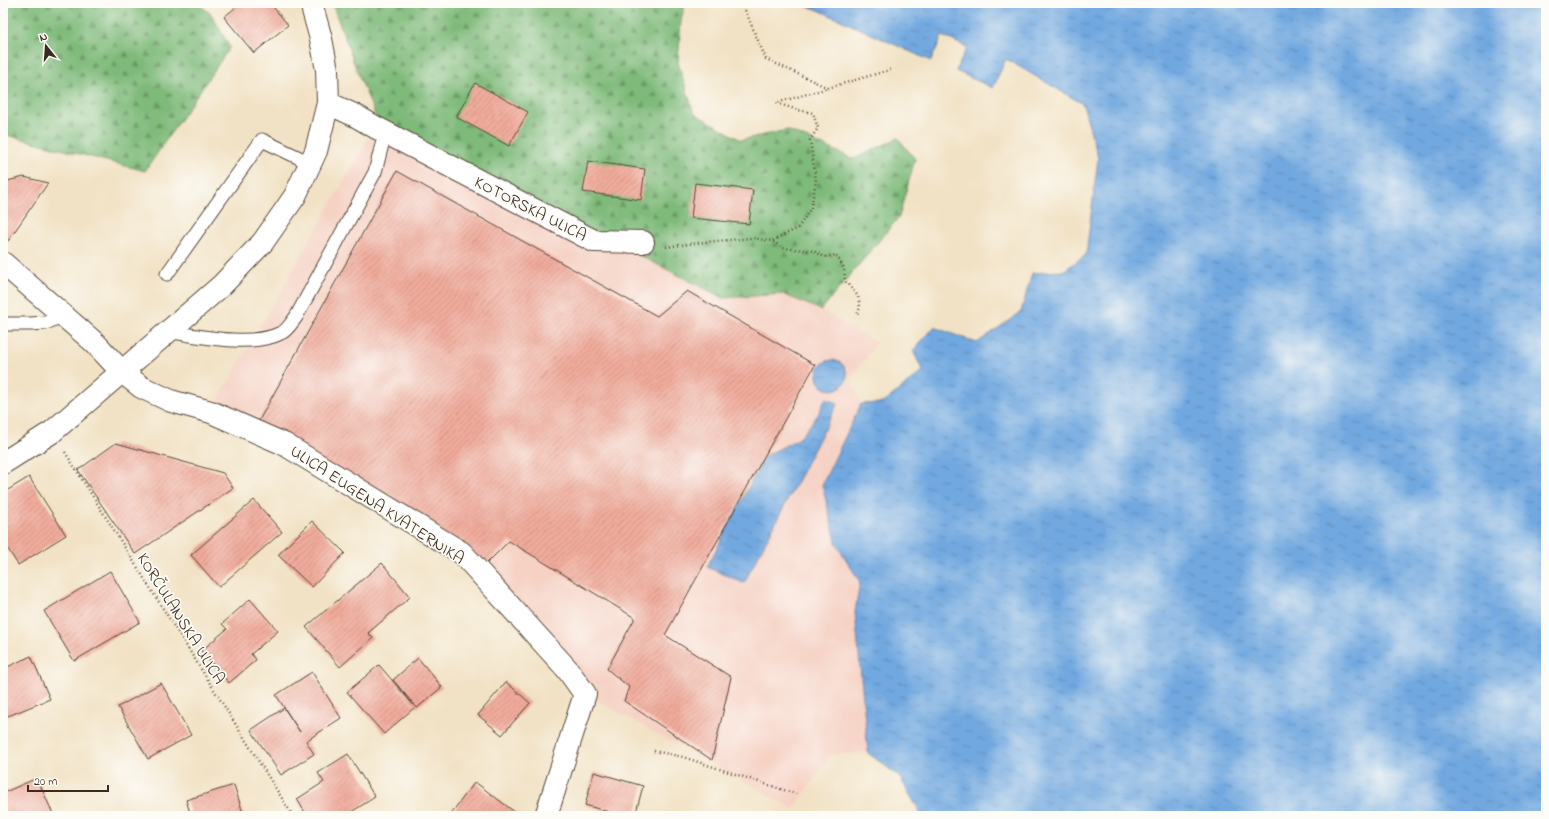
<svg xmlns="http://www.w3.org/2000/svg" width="1549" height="819" viewBox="0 0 1549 819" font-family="'Indie Flower',sans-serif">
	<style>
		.built { fill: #f6d2c5 }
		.forest { fill: url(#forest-firs); stroke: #5c724c }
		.water { fill: url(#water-ripples); stroke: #56697f }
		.building { fill: url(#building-hatch) }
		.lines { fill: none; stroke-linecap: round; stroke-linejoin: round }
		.service-casing { stroke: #564637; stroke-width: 15 }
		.minor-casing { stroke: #564637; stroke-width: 24 }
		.path { stroke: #564637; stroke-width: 2.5; stroke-dasharray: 1 3; stroke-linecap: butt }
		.service { stroke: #fff; stroke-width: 13 }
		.minor { stroke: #fff; stroke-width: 22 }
		.labels { text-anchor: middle; stroke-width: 3.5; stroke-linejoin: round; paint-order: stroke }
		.street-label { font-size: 17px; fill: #3b2a1e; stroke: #fdfcf7 }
	</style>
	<defs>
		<pattern id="forest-firs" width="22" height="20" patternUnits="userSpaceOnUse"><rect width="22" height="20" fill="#7eba79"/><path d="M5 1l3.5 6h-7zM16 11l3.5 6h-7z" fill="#689763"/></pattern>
		<pattern id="water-ripples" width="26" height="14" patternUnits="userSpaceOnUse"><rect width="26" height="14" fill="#71a8e0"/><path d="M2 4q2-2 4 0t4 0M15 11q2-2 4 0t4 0" fill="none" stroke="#5e89b5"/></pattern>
		<pattern id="building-hatch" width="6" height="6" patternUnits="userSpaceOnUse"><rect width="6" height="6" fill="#f1ac9c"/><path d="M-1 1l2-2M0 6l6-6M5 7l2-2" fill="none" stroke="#c48c7f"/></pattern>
	</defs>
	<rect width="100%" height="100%" fill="#fdfcf7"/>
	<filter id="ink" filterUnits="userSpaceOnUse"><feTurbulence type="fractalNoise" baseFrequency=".025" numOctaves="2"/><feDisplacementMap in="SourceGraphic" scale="8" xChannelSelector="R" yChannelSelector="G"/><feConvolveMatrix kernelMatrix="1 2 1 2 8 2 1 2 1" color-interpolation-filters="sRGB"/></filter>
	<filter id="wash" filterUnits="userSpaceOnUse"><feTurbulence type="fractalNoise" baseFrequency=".012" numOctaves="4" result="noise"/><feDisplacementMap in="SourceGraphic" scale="16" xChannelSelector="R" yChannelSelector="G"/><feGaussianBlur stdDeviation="0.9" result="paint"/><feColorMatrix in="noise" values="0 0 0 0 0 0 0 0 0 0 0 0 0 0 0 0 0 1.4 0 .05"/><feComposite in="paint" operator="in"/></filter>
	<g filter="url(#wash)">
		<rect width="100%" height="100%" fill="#f2e2c5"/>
		<path class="built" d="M 378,122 L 722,298 L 783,294 L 821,310 L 877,343 L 851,378 L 861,404 L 822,485 L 837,545 L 860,582 L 855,612 L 868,753 L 831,754 L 794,809 L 585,694 L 462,553 L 211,412 Z"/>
		<path class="forest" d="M 3,3 L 197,3 L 211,14 L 230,47 L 145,171 L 3,134 Z
			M 332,3 L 685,3 L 681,21 L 678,63 L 694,113 L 741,140 L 787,130 L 854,159 L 898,138 L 915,159 L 899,217 L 821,310 L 783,294 L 723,298 L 378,122 L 355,66 Z"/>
		<path class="water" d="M 794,3 L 1546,3 L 1546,816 L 922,816 L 899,776 L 868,753 L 855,612 L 860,582 L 837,545 L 822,485 L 861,404 L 883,403 L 923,371 L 913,351 L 934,327 L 977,343 L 1021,312 L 1032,273 L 1063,271 L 1086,255 L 1098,158 L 1083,104 L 1006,59 L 993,88 L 956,71 L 967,47 L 942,36 L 931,61 L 816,9 Z
			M817 375a15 15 0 1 1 30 0a15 15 0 1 1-30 0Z
			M 825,399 L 838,403 L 744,583 L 707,567 L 765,456 L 800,438 L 818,415 Z"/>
		<g id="blocks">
			<path class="building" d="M 241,3 L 270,3 L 288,25 L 254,53 L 224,17 Z
				M 475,83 L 528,112 L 509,146 L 456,117 Z
				M 588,161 L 645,169 L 641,200 L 583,192 Z
				M 397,171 L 657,316 L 687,291 L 815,365 L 665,635 L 731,677 L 712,760 L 624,701 L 629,687 L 607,669 L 635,618 L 509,541 L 487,563 L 257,424 Z
				M 24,177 L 48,183 L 8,241 L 3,238 L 3,182 Z
				M 695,183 L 753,190 L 749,224 L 691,218 Z
				M 116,443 L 223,473 L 233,488 L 135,554 L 78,470 Z
				M 29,477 L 66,535 L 18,565 L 3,541 L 3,493 Z
				M 254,500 L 282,532 L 219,587 L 191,555 Z
				M 312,521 L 345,553 L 312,587 L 278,555 Z
				M 382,563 L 410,597 L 368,633 L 373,638 L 340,667 L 306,627 Z
				M 110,571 L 140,622 L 74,661 L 44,611 Z
				M 250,599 L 278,631 L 251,654 L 256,660 L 229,683 L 201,651 L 227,629 L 222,624 Z
				M 31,656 L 50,699 L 3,718 L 3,669 Z
				M 418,658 L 442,687 L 417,708 L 393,680 Z
				M 379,665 L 415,707 L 384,734 L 347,692 Z
				M 312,672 L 341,718 L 306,741 L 314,754 L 281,775 L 251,730 L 284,708 L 300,732 L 276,695 Z
				M 506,682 L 530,703 L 502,735 L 478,715 Z
				M 161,683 L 191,735 L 148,759 L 118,707 Z
				M 348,754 L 375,797 L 345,816 L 307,816 L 297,799 L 324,782 L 318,773 Z
				M 594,772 L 643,786 L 635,816 L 622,816 L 585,805 Z
				M 37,778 L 54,816 L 3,816 L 3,793 Z
				M 475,782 L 520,816 L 449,816 Z
				M 234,785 L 244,816 L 191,816 L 186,800 Z"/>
		</g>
	</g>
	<g filter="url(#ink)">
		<use href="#blocks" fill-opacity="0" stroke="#564637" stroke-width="1"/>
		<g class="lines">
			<defs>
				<path id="service" d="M 167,274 L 262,140 L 310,163
					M 3,324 L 30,324 L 46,323 L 63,315
					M 167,331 C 199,336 251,348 281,333 C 287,331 292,322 296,317 L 375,172 L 385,133"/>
				<path id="minor" d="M 328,103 L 356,116 L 375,127 L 594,241 L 643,242
					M 3,263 L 95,343 L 121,371 L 141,387 L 171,401 L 211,412 L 284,444 L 462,553 L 567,669 L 585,694 L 546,816
					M 3,463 L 52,432 L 222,285 L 263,242 L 295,196 L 316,151 L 328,103 L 327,70 L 321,39 L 311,3"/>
			</defs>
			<use href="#service" class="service-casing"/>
			<use href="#minor" class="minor-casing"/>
			<path class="path" d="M 742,3 L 766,59 L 828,88 L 776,103 L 798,110 L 813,113 L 818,128 L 810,140 L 816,181 L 811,208 L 798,228 L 772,241
				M 828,88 L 893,69
				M 666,247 L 705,242 L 752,238 L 772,241 L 783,248 L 814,251 L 824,257 L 836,255 L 844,268 L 845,281 L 858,296 L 860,307 L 857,315
				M 65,452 L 293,816
				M 654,751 L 683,757 L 796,794"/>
			<use href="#service" class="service"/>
			<use href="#minor" class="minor"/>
		</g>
	</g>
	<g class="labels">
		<g class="street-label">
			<text transform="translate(531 208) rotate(27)" y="6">KOTORSKA ULICA</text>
			<text transform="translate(378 504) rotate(33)" y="6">ULICA EUGENA KVATERNIKA</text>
			<text transform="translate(182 618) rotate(58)" y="6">KORČULANSKA ULICA</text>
		</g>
	</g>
	<rect width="1549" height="819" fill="none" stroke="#fdfcf7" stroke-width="16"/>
	<g transform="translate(46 46) rotate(343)" stroke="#fdfcf7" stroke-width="3" paint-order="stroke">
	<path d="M0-3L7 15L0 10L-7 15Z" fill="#3b2a1e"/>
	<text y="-6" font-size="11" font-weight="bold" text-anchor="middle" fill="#3b2a1e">N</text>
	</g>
	<path d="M28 785v6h80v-6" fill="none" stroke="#3b2a1e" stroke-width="2"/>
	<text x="34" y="785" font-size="12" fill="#3b2a1e" stroke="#fdfcf7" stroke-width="3" paint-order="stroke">20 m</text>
</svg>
